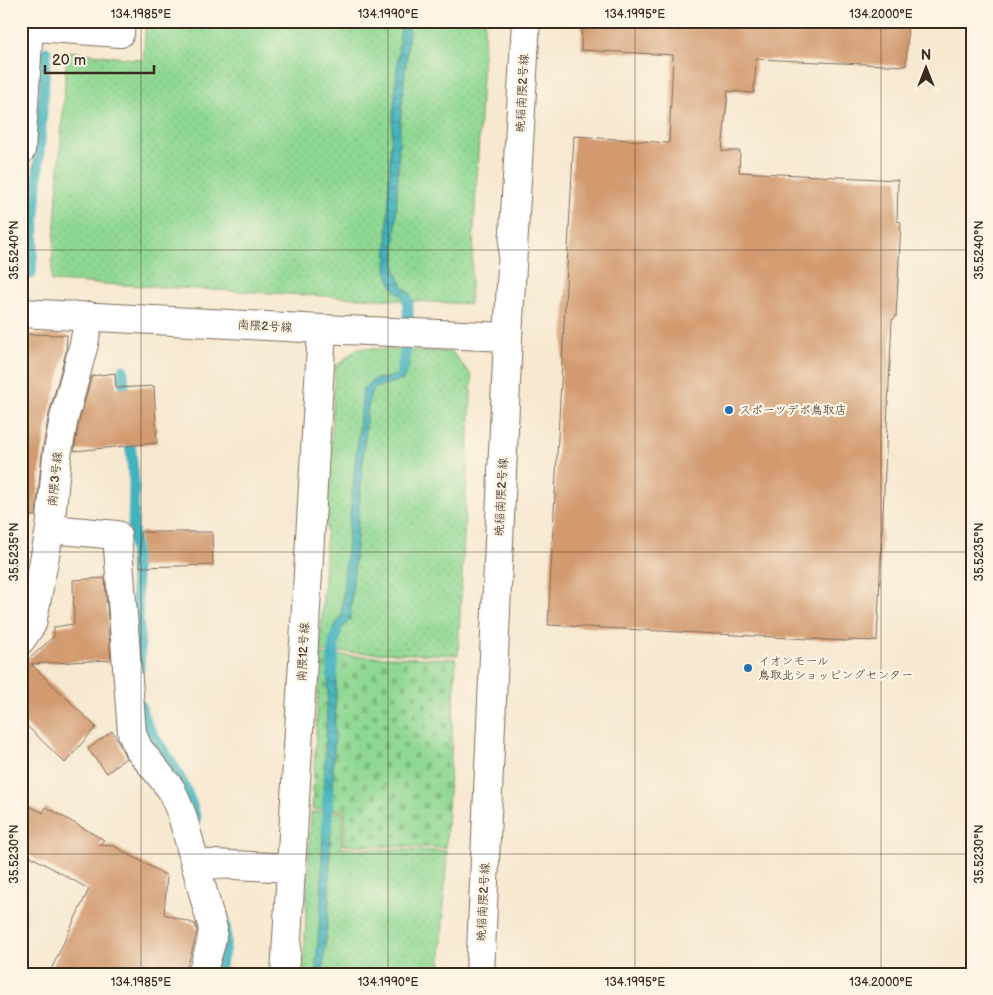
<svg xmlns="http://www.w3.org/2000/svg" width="993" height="995" viewBox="0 0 993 995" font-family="'Balsamiq Sans','Klee One',sans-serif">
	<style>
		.grass { fill: url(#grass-dots); stroke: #658158 }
		.cemetery { fill: url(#cemetery-stones); stroke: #658158 }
		.water { fill: url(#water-waves); stroke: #3f6e6e }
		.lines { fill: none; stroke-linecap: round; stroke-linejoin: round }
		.stream { stroke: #43b3bd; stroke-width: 11 }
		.building { fill: #d29a6e }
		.minor-casing { stroke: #7d6c5c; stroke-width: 30 }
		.minor { stroke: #fff; stroke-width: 28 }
		.ticks { fill: none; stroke: #3b2a1e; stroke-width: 1; stroke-opacity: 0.45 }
		.poi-dot { fill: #1f6fb2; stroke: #fcf5e5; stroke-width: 2 }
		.labels { text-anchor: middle; stroke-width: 4.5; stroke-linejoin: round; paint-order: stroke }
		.street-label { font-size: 12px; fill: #3b2a1e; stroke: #fcf5e5 }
		.poi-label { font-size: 12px; fill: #3b2a1e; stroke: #fcf5e5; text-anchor: start }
		.neatline { fill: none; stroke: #3b2a1e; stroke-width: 2 }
		.ticks-label { font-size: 12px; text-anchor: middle; fill: #3b2a1e }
	</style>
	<defs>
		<pattern id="grass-dots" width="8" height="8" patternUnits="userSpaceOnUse" patternTransform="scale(1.25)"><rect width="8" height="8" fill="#8fd893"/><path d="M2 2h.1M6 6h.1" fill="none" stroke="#7cba7e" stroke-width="1.8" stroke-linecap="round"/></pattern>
		<pattern id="cemetery-stones" width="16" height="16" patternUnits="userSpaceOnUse" patternTransform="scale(1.25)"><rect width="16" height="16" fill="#8fd893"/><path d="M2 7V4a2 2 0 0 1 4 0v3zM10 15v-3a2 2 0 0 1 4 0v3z" fill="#7cba7e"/></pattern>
		<pattern id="water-waves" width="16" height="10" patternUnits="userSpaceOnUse" patternTransform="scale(1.25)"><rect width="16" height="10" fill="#43b3bd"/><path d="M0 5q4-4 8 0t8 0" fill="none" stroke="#399299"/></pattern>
	</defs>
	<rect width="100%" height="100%" fill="#fcf5e5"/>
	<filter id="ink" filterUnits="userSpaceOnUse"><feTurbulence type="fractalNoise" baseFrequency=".02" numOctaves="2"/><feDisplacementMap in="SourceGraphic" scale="10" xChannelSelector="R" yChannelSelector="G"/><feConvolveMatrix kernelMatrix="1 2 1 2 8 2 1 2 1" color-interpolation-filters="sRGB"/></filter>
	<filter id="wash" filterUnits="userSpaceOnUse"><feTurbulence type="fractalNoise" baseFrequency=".0096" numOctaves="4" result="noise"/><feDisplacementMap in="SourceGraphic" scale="20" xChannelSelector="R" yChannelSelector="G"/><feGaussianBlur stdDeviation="1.12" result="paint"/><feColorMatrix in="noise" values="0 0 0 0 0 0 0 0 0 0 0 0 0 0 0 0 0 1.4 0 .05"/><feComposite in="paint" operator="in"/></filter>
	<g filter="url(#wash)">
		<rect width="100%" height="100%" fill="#f7e8d0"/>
		<path class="grass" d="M 146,21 L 485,21 L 470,304 L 51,281 L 67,51 L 143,60 Z
			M 358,348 L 452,352 L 472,376 L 458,655 L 320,652 L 335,367 Z
			M 311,812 L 343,812 L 341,848 L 447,851 L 440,974 L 303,974 Z"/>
		<path class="cemetery" d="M 320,655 L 456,659 L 446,848 L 343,845 L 345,810 L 312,809 Z"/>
		<path class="water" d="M 401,21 L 410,21 L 400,125 L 395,243 L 395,268 L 403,287 L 410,293 L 413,302 L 412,313 L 404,313 L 404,300 L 402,296 C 392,291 389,279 386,270 L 390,154 Z
			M 401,356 L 409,356 L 409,366 L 403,380 L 377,387 L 371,392 L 367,414 L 350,620 L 339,632 L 338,649 L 329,649 L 333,629 L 341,617 L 349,524 L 363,389 L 374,379 L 386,378 L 396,375 L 400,364 Z
			M 329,661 L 337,661 L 332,806 L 323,806 Z
			M 331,815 L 329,904 L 323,974 L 315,974 L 321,902 L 323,816 Z"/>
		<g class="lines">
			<path class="stream" d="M 31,274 L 46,52
				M 123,370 L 125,403
				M 402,370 C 407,349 410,319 407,299
				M 129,431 L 134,482 L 133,528 L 140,649 L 139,669
				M 332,675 L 334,645 L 336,634
				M 140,705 C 145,725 156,740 168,757 C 180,776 190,796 196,818
				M 327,830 L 328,791
				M 218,974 C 225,950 229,940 223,915"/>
		</g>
		<g id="blocks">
			<path class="building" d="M 582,21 L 908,21 L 906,66 L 756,59 L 754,93 L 728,91 L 722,151 L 740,151 L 739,172 L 898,180 L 897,221 L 901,222 L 896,317 L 892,320 L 877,641 L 849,640 L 847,641 L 548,625 L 574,136 L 669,143 L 673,55 L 581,50 Z
				M 21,334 L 67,335 L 66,352 L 49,414 L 42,453 L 36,516 L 21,516 Z
				M 115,373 L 116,388 L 154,386 L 157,443 L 74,451 L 79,421 L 92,376 Z
				M 140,532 L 212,532 L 213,565 L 140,567 Z
				M 105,578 L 111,660 L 31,664 L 96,727 L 65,763 L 21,720 L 21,655 L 28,660 L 54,636 L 54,627 L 74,624 L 73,580 Z
				M 112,731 L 117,739 L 126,758 L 107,773 L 88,749 Z
				M 21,802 L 43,813 L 46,807 L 104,840 L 99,845 L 114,846 L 167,876 L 164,914 L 195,924 L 197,930 L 192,951 L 184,974 L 49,974 L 89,889 L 21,851 Z"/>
		</g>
	</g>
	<g filter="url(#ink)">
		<use href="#blocks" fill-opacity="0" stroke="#7d6c5c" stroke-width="1"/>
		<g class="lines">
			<defs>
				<path id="minor" d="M 21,26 L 120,33 L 121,21
					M 21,150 L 29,26
					M 21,313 L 322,329 L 508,337
					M 50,529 L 117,535 L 132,733 L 138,748 L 171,789 L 182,815 L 213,929 L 211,943 L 202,974
					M 21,640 L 32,624 L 50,529 L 57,456 L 64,418 L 84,344 L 89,316
					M 195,863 L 291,868
					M 285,974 L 322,329
					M 480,974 L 508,337 L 526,21"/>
			</defs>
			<use href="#minor" class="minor-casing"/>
			<use href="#minor" class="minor"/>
		</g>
	</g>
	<path class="ticks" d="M 141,21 L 141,974M 388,21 L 388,974M 635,21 L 635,974M 881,21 L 881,974M 21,250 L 972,250M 21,552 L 972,552M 21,854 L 972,854"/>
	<g class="poi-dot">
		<circle cx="729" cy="410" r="5"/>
		<circle cx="748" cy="668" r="5"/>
	</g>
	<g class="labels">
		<g class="street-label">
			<text transform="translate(522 93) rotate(-87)" y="4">晩稲南隈2号線</text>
			<text transform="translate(265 326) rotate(3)" y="4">南隈2号線</text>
			<text transform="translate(55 479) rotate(-84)" y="4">南隈3号線</text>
			<text transform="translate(501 497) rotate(-87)" y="4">晩稲南隈2号線</text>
			<text transform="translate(303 652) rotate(-87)" y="4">南隈12号線</text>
			<text transform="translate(483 902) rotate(-87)" y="4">晩稲南隈2号線</text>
		</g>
		<g class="poi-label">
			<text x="739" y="414">スポーツデポ鳥取店</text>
			<text x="758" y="665">イオンモール<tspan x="758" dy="14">鳥取北ショッピングセンター</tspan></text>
		</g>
	</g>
	<rect width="993" height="995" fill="none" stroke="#fcf5e5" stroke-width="55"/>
	<g transform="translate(926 68)" stroke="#fcf5e5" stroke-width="4" paint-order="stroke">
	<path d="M0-4L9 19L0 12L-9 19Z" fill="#3b2a1e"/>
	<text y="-8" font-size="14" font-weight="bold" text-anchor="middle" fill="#3b2a1e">N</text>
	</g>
	<path d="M45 65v8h109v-8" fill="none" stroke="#3b2a1e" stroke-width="2.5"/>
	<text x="52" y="65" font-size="15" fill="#3b2a1e" stroke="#fcf5e5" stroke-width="4" paint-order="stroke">20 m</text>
	<rect x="28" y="28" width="938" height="940" class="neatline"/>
	<g class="ticks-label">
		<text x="141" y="18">134.1985°E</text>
		<text x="388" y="18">134.1990°E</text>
		<text x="635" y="18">134.1995°E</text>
		<text x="881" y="18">134.2000°E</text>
		<text transform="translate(14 250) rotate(-90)" y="4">35.5240°N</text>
		<text transform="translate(979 250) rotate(-90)" y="4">35.5240°N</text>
		<text transform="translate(14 552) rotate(-90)" y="4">35.5235°N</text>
		<text transform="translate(979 552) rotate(-90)" y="4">35.5235°N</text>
		<text transform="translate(14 854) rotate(-90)" y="4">35.5230°N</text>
		<text transform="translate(979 854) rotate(-90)" y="4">35.5230°N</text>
		<text x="141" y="986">134.1985°E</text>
		<text x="388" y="986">134.1990°E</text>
		<text x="635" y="986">134.1995°E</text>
		<text x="881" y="986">134.2000°E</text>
	</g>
</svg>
